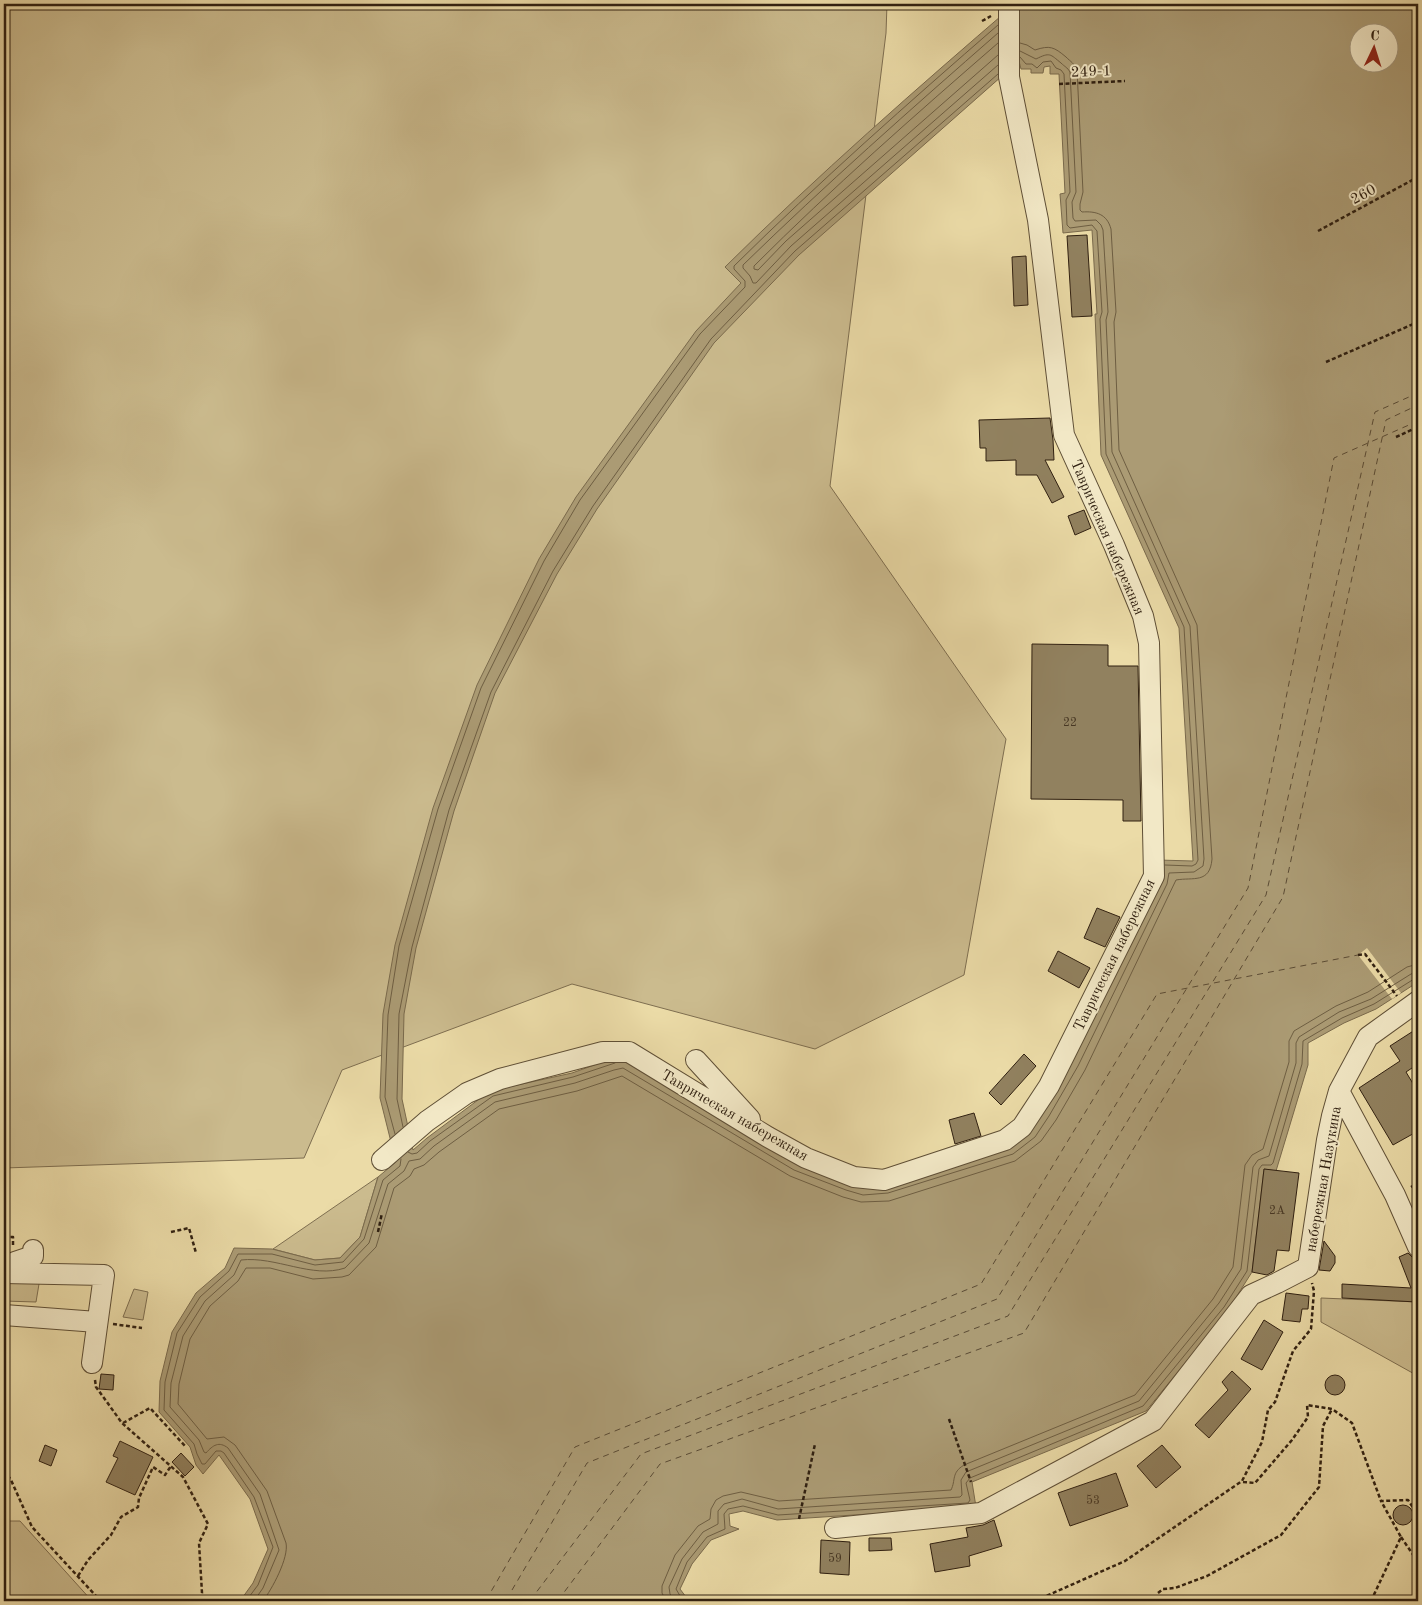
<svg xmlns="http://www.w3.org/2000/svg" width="1422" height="1605" viewBox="0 0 1422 1605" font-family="'Old Standard TT',serif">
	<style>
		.green { fill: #cbbb8e; stroke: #7e6e50 }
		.water { fill: #ab9b74; stroke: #7a6a4c; fill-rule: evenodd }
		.pier { fill: #ebdba7 }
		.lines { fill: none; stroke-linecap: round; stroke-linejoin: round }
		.shore { stroke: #6e5e42; stroke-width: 1 }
		.ferry { stroke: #5b4b34; stroke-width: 1; stroke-dasharray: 6 5; stroke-linecap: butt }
		.building { fill: #91815f; stroke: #302011 }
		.minor-casing { stroke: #5f4f36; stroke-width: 22 }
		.path { stroke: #302011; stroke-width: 2.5; stroke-dasharray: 4 2.5; stroke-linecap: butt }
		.minor { stroke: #f2e8c6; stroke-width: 20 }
		.labels { text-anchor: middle; stroke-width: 4; stroke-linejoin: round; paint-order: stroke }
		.number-label { font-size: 12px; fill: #483824 }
		.street-label { font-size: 15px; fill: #302011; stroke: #f2e8c6 }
	</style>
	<rect width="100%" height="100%" fill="#ebdba7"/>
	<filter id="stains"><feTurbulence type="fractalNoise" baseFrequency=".004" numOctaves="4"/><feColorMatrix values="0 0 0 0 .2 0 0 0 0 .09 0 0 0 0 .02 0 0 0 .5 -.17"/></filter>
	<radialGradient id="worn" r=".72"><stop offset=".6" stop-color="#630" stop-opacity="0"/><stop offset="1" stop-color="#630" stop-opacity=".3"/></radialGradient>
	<path class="green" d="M 4,4 L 887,4 L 886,33 L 830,486 L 1006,739 L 964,975 L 815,1049 L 572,984 L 342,1070 L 304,1158 L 4,1168 Z
		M 378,1177 L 360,1237 L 340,1258 L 315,1260 L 273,1249 Z
		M 4,1277 L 40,1278 L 36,1302 L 4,1301 Z
		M 134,1289 L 148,1292 L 143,1320 L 123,1317 Z
		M 1321,1298 L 1418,1302 L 1418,1376 L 1321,1322 Z
		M 4,1521 L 20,1521 L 92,1601 L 4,1601 Z"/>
	<path class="water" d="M 1015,4 L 1418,4 L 1418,982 L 1376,1009 L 1344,1023 L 1308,1043 L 1308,1065 L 1276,1171 L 1264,1169 L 1252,1272 L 1228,1310 L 1146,1411 L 972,1482 L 976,1507 L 777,1520 L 743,1511 L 729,1514 L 730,1526 L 739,1529 L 711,1540 L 692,1564 L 680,1589 L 689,1601 L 240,1601 L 253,1583 L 268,1549 L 250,1499 L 219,1455 L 203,1474 L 196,1465 L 190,1447 L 159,1412 L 160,1381 L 172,1332 L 196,1293 L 225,1268 L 234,1248 L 272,1249 L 315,1260 L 340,1258 L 360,1237 L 378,1177 L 396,1162 L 380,1098 L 383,1014 L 395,945 L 433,808 L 477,685 L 539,559 L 576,497 L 696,331 L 741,283 L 725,267 C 818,175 916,89 1015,4 ZM 1360,32 L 1390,32 L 1390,62 L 1360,62 ZM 1019,61 L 1021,69 L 1031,69 L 1031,73 L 1043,73 L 1044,67 L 1050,66 L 1050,74 L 1059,74 L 1065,193 L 1060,194 L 1063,233 L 1092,230 L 1097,314 L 1095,314 L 1101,455 L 1179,628 L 1193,861 L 1158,860 L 1009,1144 L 850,1180 L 627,1056 L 611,1059 L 572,1073 L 490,1091 L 427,1138 L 413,1150 L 402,1099 L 404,1014 L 416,948 L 454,811 L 495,693 L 557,574 L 597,509 L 714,343 L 799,255 Z"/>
	<path class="pier" d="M 1367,948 L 1401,993 L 1392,999 L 1358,955 Z"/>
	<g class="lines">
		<path class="shore" d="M 998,33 C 911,109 825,185 743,265 L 743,268 L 750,276 L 753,283 L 756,283 L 791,246 L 998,65
			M 998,43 C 915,115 832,188 754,266 L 754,269 L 758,270 L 786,241 L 998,55
			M 1020,57 L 1026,64 L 1032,64 L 1037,68 L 1043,62 L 1051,61 L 1056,68 L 1061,70 L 1064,74 L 1070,192 L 1066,200 L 1067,225 L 1070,228 L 1092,225 L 1097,231 L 1102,312 L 1100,319 L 1106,454 L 1184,627 L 1198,860 L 1196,864 L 1192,866 L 1165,865
			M 403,1127 L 397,1099 L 399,1014 L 412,947 L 449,810 L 491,692 L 553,571 L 593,506 L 711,339 L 795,251 L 998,74
			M 395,1134 L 385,1097 L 388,1015 L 399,946 L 438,809 L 481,688 L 544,561 L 580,500 L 700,334 L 745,287 L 745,281 L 734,269 L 734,266 C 819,182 908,103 998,25
			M 408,1152 L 412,1154 L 417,1153 L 430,1141 L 493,1096 L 573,1077 L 615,1063
			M 246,1601 L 258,1585 L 273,1547 L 254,1497 L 224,1453 L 221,1451 L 216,1451 L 205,1464 L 202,1464 L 197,1454 L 194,1444 L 164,1410 L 165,1382 L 177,1333 L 200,1297 L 229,1271 L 238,1254 L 272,1254 L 315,1265 L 343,1262 L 364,1239 L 383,1180 L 400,1166 L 401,1159
			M 254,1601 L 263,1588 L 279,1550 L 260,1494 L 228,1448 C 219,1441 213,1445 206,1453 L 204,1452 L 199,1440 L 170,1407 L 171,1383 L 183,1336 L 205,1301 L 234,1275 L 241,1260 C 276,1256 312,1279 345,1268 L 369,1243 L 388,1184 L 404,1171 L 409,1161 L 420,1159 L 434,1146 L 495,1102 L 575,1083 L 614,1070 L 623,1068 L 794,1170 L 846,1190 L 863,1195 L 888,1193 L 1013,1154 L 1035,1137 L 1049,1116 L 1078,1066 L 1167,884 L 1169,873 L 1194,872 L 1203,866 L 1204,859 L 1190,626 L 1112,452 L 1106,320 L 1108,312 L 1103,230 L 1101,225 L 1096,220 L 1075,221 L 1073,218 L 1072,202 L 1076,192 L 1070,72 C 1067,67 1065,67 1061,63 C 1050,54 1050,52 1036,59 L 1020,51
			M 263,1601 C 272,1589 289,1558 286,1543 L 267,1491 L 235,1445 L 224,1437 L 207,1439 L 178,1404 L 179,1384 L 190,1339 L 210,1306 L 238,1281 L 246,1268 L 270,1268 L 313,1279 L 342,1277 L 349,1275 L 376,1247 L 394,1188 L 410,1176 L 414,1169 L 424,1165 L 439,1152 L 499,1109 L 577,1091 L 622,1076 L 790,1176 L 843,1197 L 861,1202 L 889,1201 L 1015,1161 L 1041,1141 L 1056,1120 L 1085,1070 L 1176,880 C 1193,877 1210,884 1212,859 L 1197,625 L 1119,450 L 1114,322 L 1116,312 L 1111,229 C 1107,214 1096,211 1082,212 L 1080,210 L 1080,204 L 1083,192 L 1077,70 C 1074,63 1071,62 1066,57 C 1054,47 1050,45 1035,50 L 1027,45 L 1020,43
			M 666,1601 L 662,1593 L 662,1586 L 675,1555 L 698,1526 L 710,1519 L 711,1509 L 716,1500 L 723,1496 L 741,1492 L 779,1501 L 951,1490 C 956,1480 951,1473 964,1465 L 1135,1395 L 1213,1299 L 1233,1267 L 1245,1165 L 1252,1155 L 1263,1149 L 1289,1062 L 1289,1041 L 1294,1031 L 1336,1006 L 1368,992 L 1407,967 L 1418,964
			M 675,1601 L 670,1594 L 669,1587 L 682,1559 L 703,1532 L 718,1524 L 718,1511 L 724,1504 L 742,1499 L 778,1509 L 960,1497 L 962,1495 L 961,1480 L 966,1472 L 1139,1401 L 1219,1303 L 1241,1269 L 1253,1167 L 1258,1160 L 1269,1156 L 1296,1063 L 1296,1043 L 1299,1037 L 1339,1012 L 1371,999 L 1411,974 L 1418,972
			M 683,1601 L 676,1589 L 687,1562 L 707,1537 L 725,1529 L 724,1514 L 728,1509 L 743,1506 L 778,1515 L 968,1503 L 970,1500 L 966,1483 L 970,1478 L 1143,1406 L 1224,1307 L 1247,1271 L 1259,1169 L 1262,1165 L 1271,1165 L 1273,1163 L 1302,1064 L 1303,1041 L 1342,1018 L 1374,1004 L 1414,979 L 1418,978"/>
		<path class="ferry" d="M 490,1601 L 489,1595 L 575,1447 L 981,1284 L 1157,994 L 1358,955
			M 513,1601 L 512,1590 L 587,1463 L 997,1299 L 1248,888 L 1334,458 L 1418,421
			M 538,1601 L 535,1594 L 641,1454 L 1008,1316 L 1266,895 L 1375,412 L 1418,393
			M 565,1601 L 562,1595 L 660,1464 L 1024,1333 L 1283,897 L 1386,420 L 1418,405"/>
	</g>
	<path class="building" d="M 1087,235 L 1092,316 L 1072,317 L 1067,236 Z
		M 1026,256 L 1028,305 L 1014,306 L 1012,257 Z
		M 1050,418 L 1053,440 L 1054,460 L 1045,460 L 1064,497 L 1052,503 L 1037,475 L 1016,475 L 1016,460 L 986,461 L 986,448 L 980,448 L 979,420 Z
		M 1084,510 L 1091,528 L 1075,535 L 1068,516 Z
		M 1032,644 L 1108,645 L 1108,666 L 1138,666 L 1141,821 L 1123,821 L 1123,800 L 1031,799 Z
		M 1097,908 L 1120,917 L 1105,947 L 1084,938 Z
		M 1058,951 L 1090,968 L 1079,988 L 1048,971 Z
		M 1418,1028 L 1418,1064 L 1406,1072 L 1418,1092 L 1418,1131 L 1393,1145 L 1359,1088 L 1400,1061 L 1390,1046 Z
		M 1024,1054 L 1036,1066 L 1001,1105 L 989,1093 Z
		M 974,1113 L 981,1136 L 955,1144 L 949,1120 Z
		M 1264,1169 L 1299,1173 L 1289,1251 L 1277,1250 L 1274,1271 L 1267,1275 L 1252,1272 Z
		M 1324,1241 L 1335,1256 L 1335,1263 L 1330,1271 L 1319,1270 Z
		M 1408,1253 L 1413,1258 L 1418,1269 L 1418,1304 L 1417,1302 L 1342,1298 L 1342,1284 L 1411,1288 L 1399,1257 Z
		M 1286,1293 L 1309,1296 L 1308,1309 L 1302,1309 L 1300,1322 L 1282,1320 Z
		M 1264,1320 L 1283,1332 L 1262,1370 L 1241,1359 Z
		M 1232,1371 L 1251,1389 L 1209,1438 L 1195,1425 L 1228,1390 L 1222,1382 Z
		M 101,1374 L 114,1375 L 113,1390 L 99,1389 Z
		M1325 1385a10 10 0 1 1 20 0a10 10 0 1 1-20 0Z
		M 120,1441 L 153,1457 L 135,1495 L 106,1482 L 118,1458 L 113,1456 Z
		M 45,1445 L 57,1450 L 51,1466 L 39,1461 Z
		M 1162,1445 L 1181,1467 L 1156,1488 L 1137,1466 Z
		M 181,1453 L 194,1467 L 185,1476 L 172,1462 Z
		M 1116,1473 L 1128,1506 L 1070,1526 L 1058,1493 Z
		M1393 1515a10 10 0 1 1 20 0a10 10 0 1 1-20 0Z
		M 994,1520 L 1002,1546 L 969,1556 L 970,1566 L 935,1572 L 930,1544 L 968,1537 L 966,1528 L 983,1525 Z
		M 869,1538 L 891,1538 L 892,1550 L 869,1551 Z
		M 821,1540 L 850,1542 L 849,1575 L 820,1573 Z"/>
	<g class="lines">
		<defs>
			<path id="minor" d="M 696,1060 L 750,1119
				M 1339,1091 L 1395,1195 L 1418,1247
				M 382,1160 L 427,1121 L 467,1093 L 500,1079 L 603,1052 L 629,1052 L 768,1137 L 806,1158 L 854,1177 L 884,1180 L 1005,1140 L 1022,1127 L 1049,1086 L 1154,876 L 1149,643 L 1143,616 L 1114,545 L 1064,435 L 1038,220 L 1009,77 L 1009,4
				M 4,1273 L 104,1275 L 92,1363
				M 13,1273 L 15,1262 L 33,1256 L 33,1250
				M 4,1315 L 97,1322
				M 835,1528 L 981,1513 L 1153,1421 L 1251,1295 L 1277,1283 L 1308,1267 L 1327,1140 L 1332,1116 L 1339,1091 L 1368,1037 L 1418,1001"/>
		</defs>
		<use href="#minor" class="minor-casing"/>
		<path class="path" d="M 982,21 L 991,16
			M 1059,84 L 1125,81
			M 1318,231 L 1418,177
			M 1326,362 L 1418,322
			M 1396,437 L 1418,427
			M 1358,955 L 1365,954 L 1397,996
			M 1411,1187 L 1418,1183
			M 171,1232 L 189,1228 L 196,1253
			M 378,1232 L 382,1213
			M 4,1237 L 13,1237 L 13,1246
			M 113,1324 L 142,1328
			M 95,1380 L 96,1387 L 122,1423 L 183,1477 L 208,1524 L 199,1543 L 202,1593 L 200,1601
			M 949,1419 L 971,1482
			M 123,1423 L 150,1408 L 186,1447
			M 4,1470 L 11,1480 L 32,1527 L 97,1597 L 98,1601
			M 1243,1482 L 1255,1483 L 1292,1440 L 1308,1417 L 1307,1405 L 1332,1409 L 1352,1423 L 1381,1501 L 1408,1500 L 1418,1515
			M 799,1519 L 815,1444
			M 1401,1537 L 1418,1562
			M 78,1576 L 88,1560 L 111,1535 L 121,1517 L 138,1507 L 139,1498 L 153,1467 L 165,1475 L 171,1466
			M 1158,1593 L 1163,1589 L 1175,1588 L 1207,1576 L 1281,1535 L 1319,1487 L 1323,1426 L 1332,1409
			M 800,1601 L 805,1598 L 849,1601
			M 1035,1601 L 1125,1561 L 1242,1481 L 1262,1442 L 1268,1410 L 1275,1402 L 1293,1351 L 1311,1329 L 1314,1291 L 1312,1283
			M 1371,1601 L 1401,1537 L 1381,1501"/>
		<use href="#minor" class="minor"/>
	</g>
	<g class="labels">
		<g class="number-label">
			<text x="1070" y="726">22</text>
			<text x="1277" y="1214">2А</text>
			<text x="1093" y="1504">53</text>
			<text x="835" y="1562">59</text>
		</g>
		<g class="street-label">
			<text transform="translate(1091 71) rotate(-2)" y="5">249-1</text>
			<text transform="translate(1363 194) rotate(-28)" y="5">260</text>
			<text transform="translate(1108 537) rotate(67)" y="5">Таврическая набережная</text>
			<text transform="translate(1114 955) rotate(-64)" y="5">Таврическая набережная</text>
			<text transform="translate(735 1115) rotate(30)" y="5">Таврическая набережная</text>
			<text transform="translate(1323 1179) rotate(-80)" y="5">набережная Назукина</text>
		</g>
	</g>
	<rect width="1422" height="1605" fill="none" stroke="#ebdba7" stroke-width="20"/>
	<rect x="5" y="5" width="1412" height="1595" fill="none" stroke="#302011" stroke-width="2.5"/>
	<rect x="10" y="10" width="1402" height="1585" fill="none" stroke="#302011"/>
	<g transform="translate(1374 48) rotate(4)"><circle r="24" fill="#f2e8c6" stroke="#a4987e"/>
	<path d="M0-4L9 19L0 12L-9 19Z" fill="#8f2418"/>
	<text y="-8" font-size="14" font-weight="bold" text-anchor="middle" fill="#302011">С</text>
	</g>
	<rect width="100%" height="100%" filter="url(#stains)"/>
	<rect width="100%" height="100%" fill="url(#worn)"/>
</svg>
